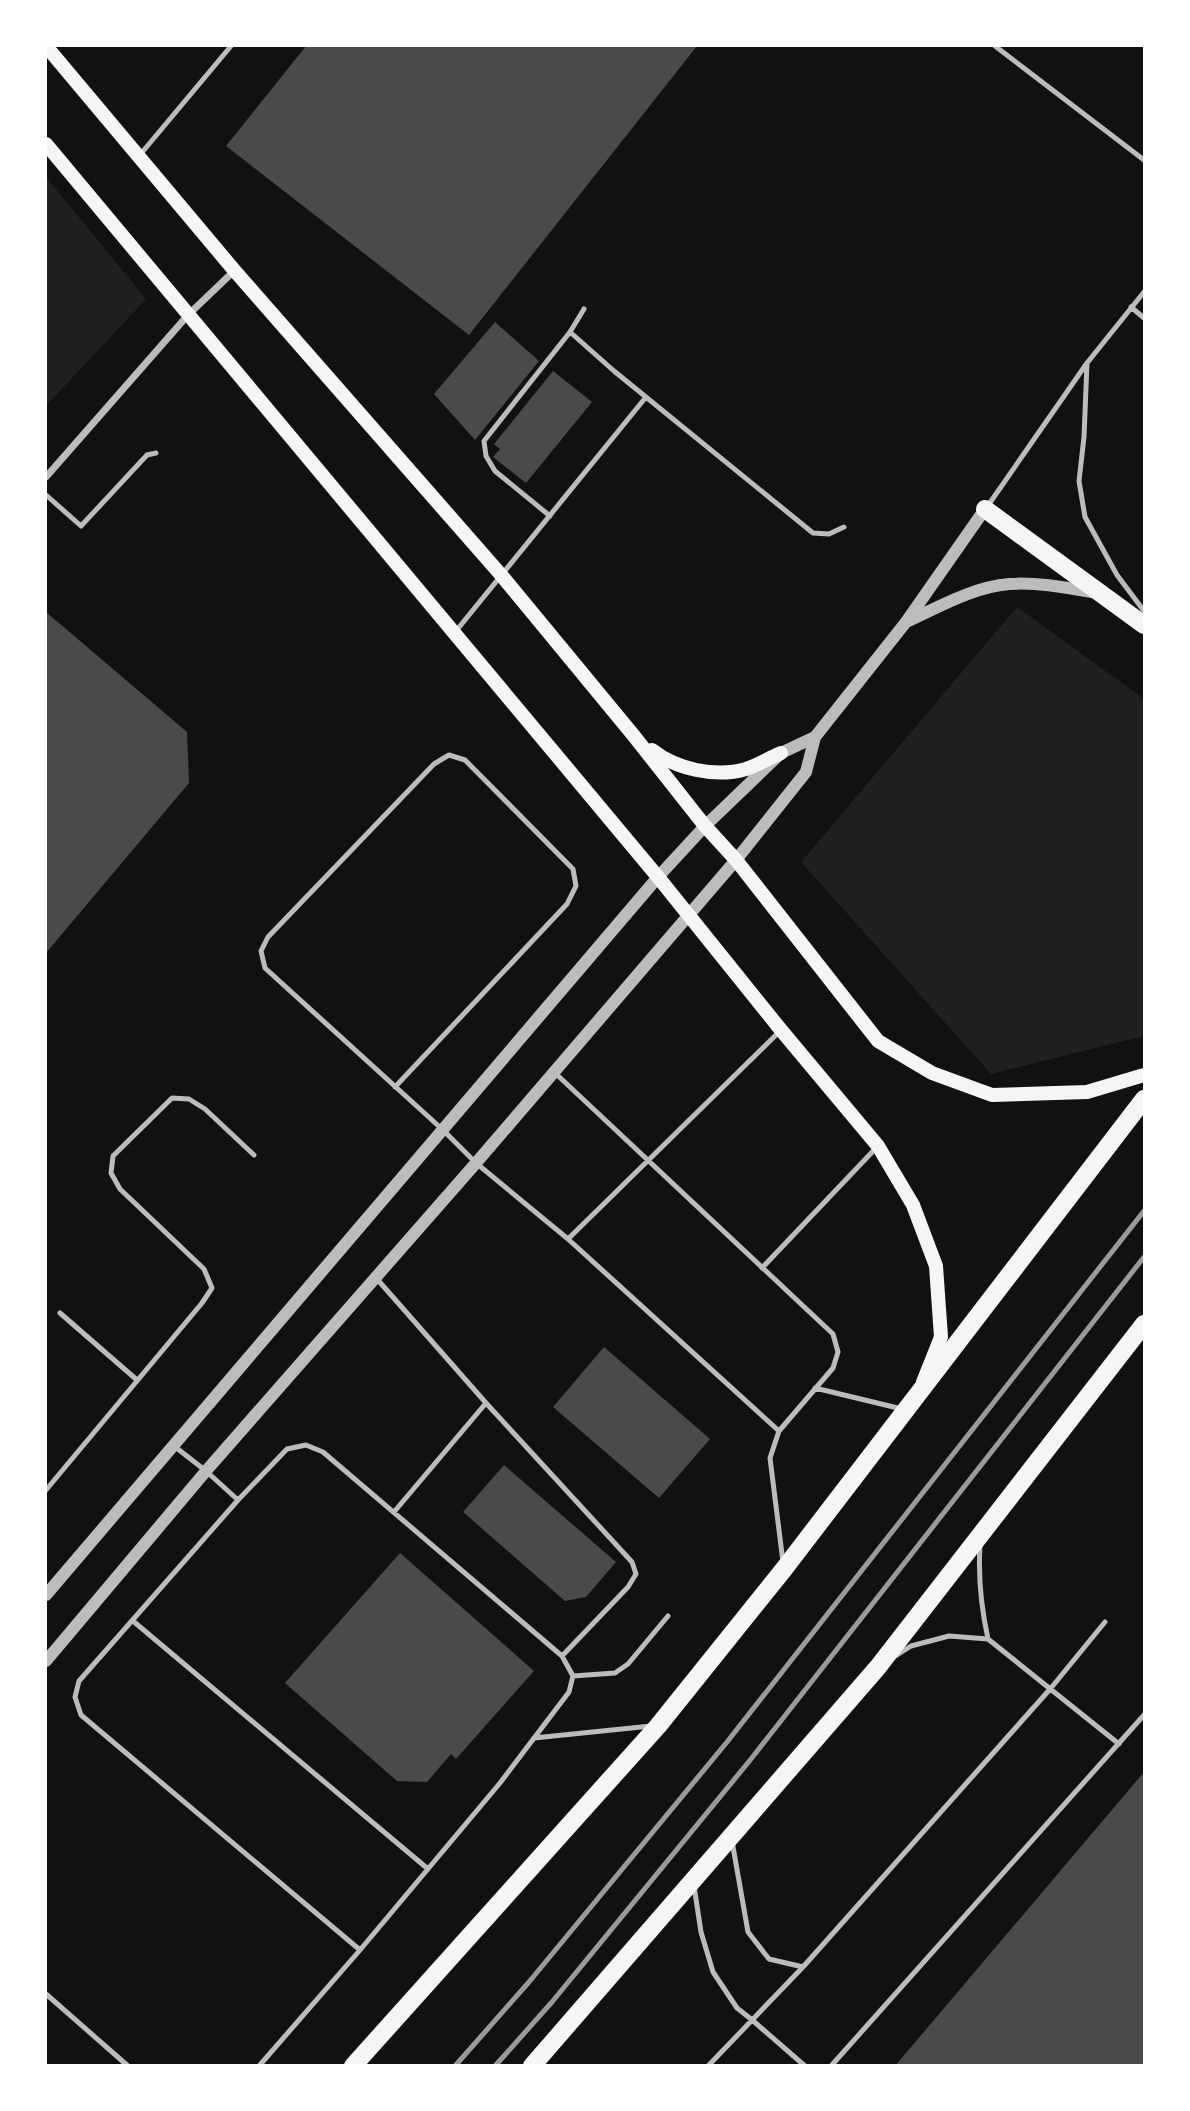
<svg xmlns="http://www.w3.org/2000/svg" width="1190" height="2111" viewBox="0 0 1190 2111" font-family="'DM Sans',sans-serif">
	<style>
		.green { fill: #202020 }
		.building { fill: #4a4a4a }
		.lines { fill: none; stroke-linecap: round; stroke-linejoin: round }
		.service { stroke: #bcbcbc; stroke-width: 5 }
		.minor { stroke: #bcbcbc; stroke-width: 7 }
		.tertiary { stroke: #bcbcbc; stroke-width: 12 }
		.secondary { stroke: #f5f5f5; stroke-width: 14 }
		.primary { stroke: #f5f5f5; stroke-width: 18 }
		.rail { stroke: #9a9a9a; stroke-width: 5 }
	</style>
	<rect width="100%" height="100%" fill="#111"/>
	<path class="green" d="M 46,177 L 146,299 L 46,406 Z
		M 1017,607 L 1144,699 L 1144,1036 L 991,1074 L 801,862 Z"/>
	<path class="building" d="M 306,46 L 697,46 L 469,335 L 226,146 Z
		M 495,322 L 539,361 L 475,440 L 434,394 Z
		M 553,371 L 592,402 L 526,483 L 493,457 L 500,449 L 494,444 Z
		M 46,612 L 187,732 L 189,783 L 46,953 Z
		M 604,1347 L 710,1439 L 659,1498 L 553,1407 Z
		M 504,1465 L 616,1562 L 586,1597 L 565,1601 L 463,1512 Z
		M 400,1553 L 534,1671 L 456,1759 L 451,1754 L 427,1782 L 397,1781 L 285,1683 Z
		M 1144,1772 L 1144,2066 L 895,2066 Z"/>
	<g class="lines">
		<path class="service" d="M 995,46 L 1144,160
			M 139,156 L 231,46
			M 1131,307 L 1144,318
			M 584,309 L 570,332 L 614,371 L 813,533 L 829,534 L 844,527
			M 1087,363 L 1084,437 L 1079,481 L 1085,517 L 1117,575 L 1144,611
			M 46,495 L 81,526 L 147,455 L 156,453
			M 987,507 L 1087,363 L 1144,292
			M 550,516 L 495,471 L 486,456 L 484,441 L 570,332
			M 456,631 L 646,397
			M 554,1072 L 833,1334 L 838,1352 L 833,1368 L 779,1431 L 770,1458 L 783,1562
			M 395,1087 L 567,904 L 576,886 L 573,869 L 465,760 L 449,755 L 434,764 L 268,937 L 261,951 L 265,968 L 443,1130 L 476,1163 L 568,1239 L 779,1431
			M 568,1239 L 781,1030
			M 762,1268 L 876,1148
			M 377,1279 L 486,1403 L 632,1562 L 636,1574 L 628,1587 L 562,1656
			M 60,1313 L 137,1380
			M 815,1388 L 902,1409
			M 174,1446 L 206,1471 L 238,1500 L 79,1681 L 75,1697 L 81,1715 L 360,1950
			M 46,1490 L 202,1303 L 212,1288 L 204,1269 L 120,1189 L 111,1173 L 113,1156 L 172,1098 L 189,1099 L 205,1109 L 254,1155
			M 238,1500 L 287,1449 L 306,1445 L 323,1452 L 562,1656 L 573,1676 L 569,1692 L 500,1783 L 360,1950 L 259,2066
			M 394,1512 L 486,1403
			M 980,1545 C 978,1577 981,1607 988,1639
			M 133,1621 L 428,1869
			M 897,1655 L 911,1646 L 949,1636 L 988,1639 L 1119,1744
			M 573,1676 L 615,1673 L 628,1664 L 668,1616
			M 534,1738 L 651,1726
			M 732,1841 L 748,1932 L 769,1959 L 803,1967
			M 694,1886 L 701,1932 L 713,1972 L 737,2008 L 751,2019 L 805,2066
			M 46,1994 L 128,2066
			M 708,2066 L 803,1967 L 1051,1688 L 1105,1622
			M 831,2066 L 1144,1715"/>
		<path class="minor" d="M 46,477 L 188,315 L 234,271"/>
		<path class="tertiary" d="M 906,622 C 939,607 973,587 1009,584 C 1039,582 1068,588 1097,593
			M 46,1595 L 658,877 L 705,826 L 781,753 L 815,737
			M 46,1661 L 206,1471 L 476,1163 L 736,860 L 806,772 L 815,737 L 906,622 L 985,509"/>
		<path class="secondary" d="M 46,46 L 234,270 L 502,576 L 634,736 L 705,826 L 736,860 L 878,1041 L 932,1073 L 992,1095 L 1087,1092 L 1144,1075
			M 46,144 L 658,877 L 781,1030 L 878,1146 L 913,1205 L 936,1266 L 941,1337 L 923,1382
			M 652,750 C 676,769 715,778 746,769 C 758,765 769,758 781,753"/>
		<path class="primary" d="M 985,509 L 1144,625
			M 353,2066 L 658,1726 L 784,1569 L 1144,1099
			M 532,2066 L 878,1667 L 1144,1324"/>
		<path class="rail" d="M 455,2066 L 529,1982 L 727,1742 L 1144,1211
			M 495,2066 L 552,2002 L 751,1759 L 1144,1257"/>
	</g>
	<rect width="1190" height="2111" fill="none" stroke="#ffffff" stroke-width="94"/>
</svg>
